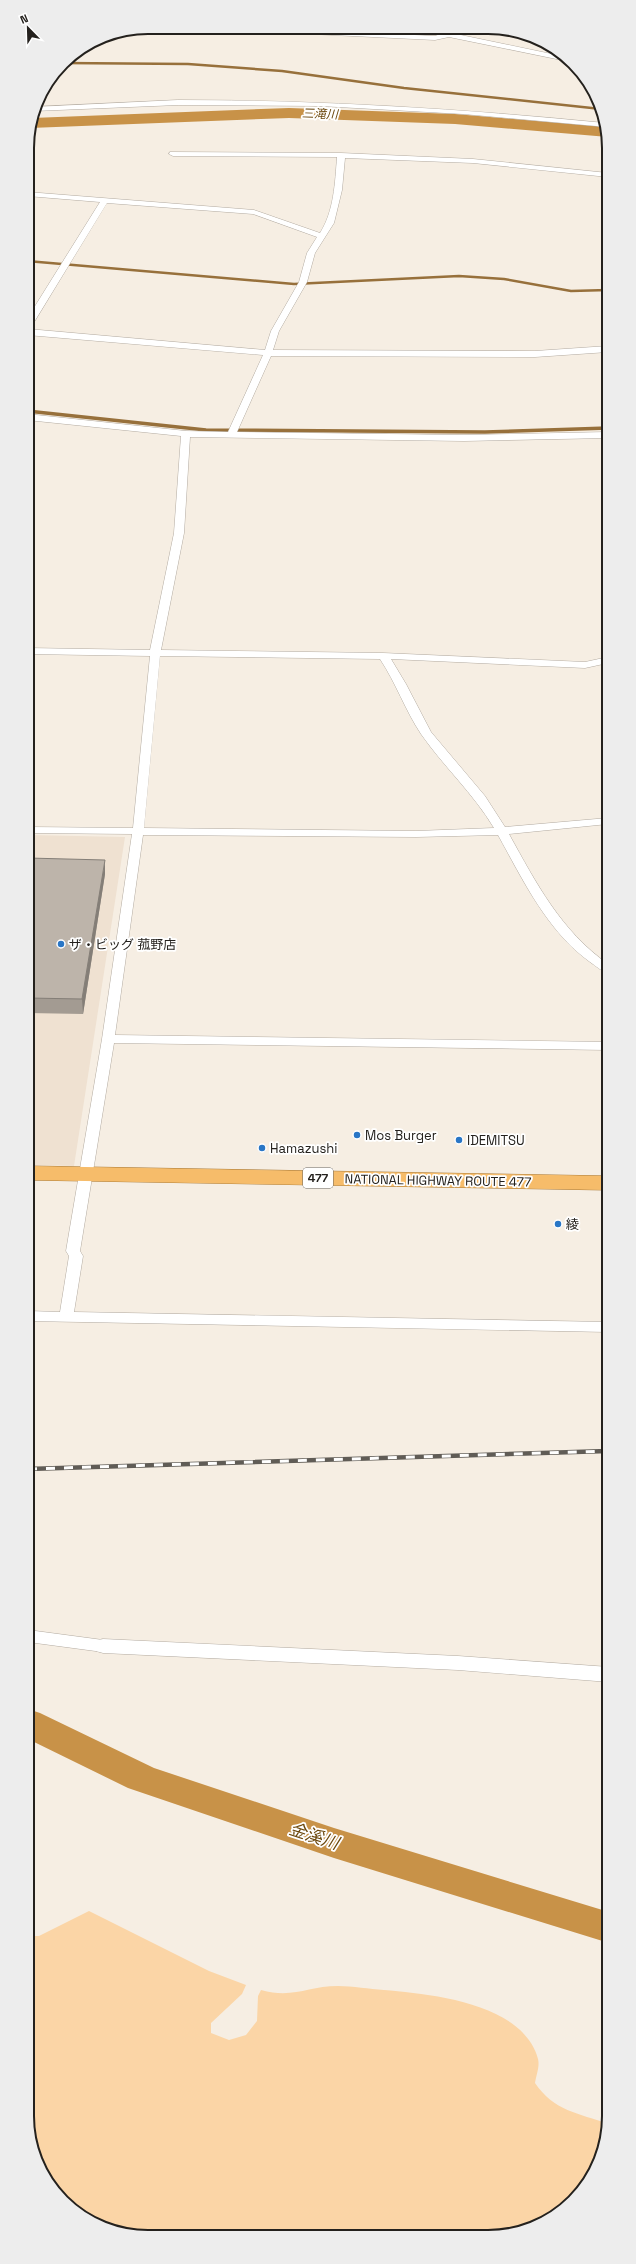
<svg xmlns="http://www.w3.org/2000/svg" width="636" height="2264" viewBox="0 0 636 2264" font-family="'Space Grotesk','Noto Sans JP',sans-serif">
	<style>
		.built { fill: #efe1d1 }
		.green { fill: #fbd5a6 }
		.lines { fill: none; stroke-linecap: round; stroke-linejoin: round }
		.stream-far1 { stroke: #97703b; stroke-width: 2.5 }
		.stream { stroke: #97703b; stroke-width: 3.5 }
		.river { fill: #c89248; fill-rule: evenodd }
		.minor-casing { stroke: #b3aba1; stroke-width: 1 }
		.tertiary-casing { stroke: #b3aba1; stroke-width: 1 }
		.trunk-casing { stroke: #ab7b37; stroke-width: 1 }
		.minor { fill: #fff; fill-rule: evenodd }
		.tertiary { fill: #fff; fill-rule: evenodd }
		.trunk { fill: #f6bc6a; fill-rule: evenodd }
		.rail-casing { stroke: #605c56; stroke-width: 4.5 }
		.rail { stroke: #fff; stroke-width: 3; stroke-dasharray: 9; stroke-linecap: butt }
		.wall { fill: #a39b92 }
		.shaded-wall { fill: #847e77 }
		.building { fill: #bdb4aa; stroke: #847e77 }
		.poi-dot { fill: #2976c6; stroke: #fff; stroke-width: 1.5 }
		.labels { text-anchor: middle; stroke-width: 3.5; stroke-linejoin: round; paint-order: stroke }
		.far-water-label { font-size: 12px; font-style: italic; fill: #6b470c; stroke: #fff }
		.shield { fill: #fff; stroke: #666461; stroke-width: 1 }
		.shield-label { font-size: 12px; font-weight: bold; fill: #24211d }
		.poi-label { font-size: 13px; fill: #24211d; stroke: #fff; text-anchor: start }
		.street-label { font-size: 13px; fill: #24211d; stroke: #fff }
		.near-water-label { font-size: 17px; font-style: italic; fill: #6b470c; stroke: #fff }
		.rim { fill: none; stroke: #24211d; stroke-width: 2 }
	</style>
	<rect width="100%" height="100%" fill="#f6eee3"/>
	<path class="built" d="M 28,835 L 125,837 L 74,1166 L 28,1165 Z"/>
	<path class="green" d="M 89,1911 L 209,1971 L 246,1985 L 242,1994 L 211,2023 L 211,2033 L 229,2040 L 246,2035 L 257,2021 L 258,1996 L 261,1990 C 293,1999 308,1986 338,1986 C 353,1986 369,1989 384,1990 C 431,1994 523,2003 538,2059 C 540,2066 536,2076 535,2083 C 554,2111 578,2113 609,2124 L 600,2163 L 579,2196 L 548,2221 L 504,2236 L 124,2235 L 87,2221 L 57,2196 L 39,2170 L 28,2132 L 28,1936 L 39,1936 Z"/>
	<g class="lines">
		<path class="stream-far1" d="M 62,63 L 188,64 L 282,71 L 404,88 L 601,109
			M 27,261 L 294,284 L 459,276 L 504,279 L 571,291 L 608,290"/>
		<path class="stream" d="M 27,411 L 206,430 L 485,432 L 608,428"/>
		<path class="river" d="M 289,108 L 455,114 L 606,127 L 608,137 L 455,124 L 289,118 L 30,128 L 32,118 Z
			M 28,1709 L 40,1713 L 154,1768 L 334,1828 L 609,1912 L 609,1943 L 334,1858 L 128,1788 L 28,1739 Z"/>
		<defs>
			<path id="minor" d="M 224,28 L 268,28 L 435,36 L 454,29 L 463,29 L 456,34 L 566,57 L 571,62 L 449,37 L 435,40 L 228,30 Z
				M 178,100 C 321,100 463,109 605,123 L 607,127 L 463,114 L 320,106 L 178,105 L 34,111 L 35,107 Z
				M 170,152 L 341,153 L 473,159 L 608,173 L 608,177 L 473,163 L 345,158 L 342,190 L 334,223 L 315,253 L 307,282 L 279,331 L 273,350 L 535,351 L 608,346 L 608,352 L 535,357 L 271,356 L 237,432 L 464,435 L 608,432 L 608,438 L 464,441 L 190,437 L 184,533 L 161,650 L 383,653 L 585,662 L 608,657 L 608,663 L 585,668 L 391,659 L 406,684 L 431,732 L 485,796 L 505,827 L 608,818 L 608,824 L 509,834 C 536,883 561,931 608,964 L 608,973 C 601,971 596,966 590,962 C 547,931 523,880 498,835 L 416,837 L 143,835 L 115,1035 L 608,1042 L 608,1050 L 114,1043 L 80,1251 L 83,1256 L 74,1312 L 608,1322 L 608,1332 L 28,1321 L 28,1311 L 60,1312 L 69,1256 L 66,1251 L 102,1039 L 132,834 L 28,833 L 28,827 L 133,828 L 150,656 L 27,654 L 27,648 L 150,650 L 174,533 L 181,436 L 27,420 L 27,414 L 186,431 L 228,432 L 263,355 L 27,335 L 27,319 L 100,202 L 27,196 L 27,192 L 254,210 L 320,233 C 334,211 335,183 337,157 L 173,156 L 169,154 ZM 107,203 L 253,214 L 317,237 L 307,253 L 299,282 L 271,331 L 265,350 L 28,329 L 31,327 ZM 160,656 L 380,659 C 396,683 405,710 421,734 C 444,767 473,793 494,828 L 416,831 L 144,828 Z
				M 28,1630 L 103,1640 L 109,1642 L 111,1646 L 109,1650 L 103,1652 L 28,1642 Z"/>
			<path id="tertiary" d="M 103,1639 L 458,1656 L 609,1667 L 609,1682 L 458,1670 L 103,1653 L 96,1651 L 93,1646 L 96,1641 Z"/>
			<path id="trunk" d="M 28,1166 L 608,1176 L 608,1190 L 28,1180 Z"/>
		</defs>
		<use href="#minor" class="minor-casing"/>
		<use href="#tertiary" class="tertiary-casing"/>
		<use href="#trunk" class="trunk-casing"/>
		<use href="#minor" class="minor"/>
		<use href="#tertiary" class="tertiary"/>
		<use href="#trunk" class="trunk"/>
		<defs>
			<path id="rail" d="M 28,1469 L 608,1451"/>
		</defs>
		<use href="#rail" class="rail-casing"/>
		<use href="#rail" class="rail"/>
	</g>
	<path class="wall" d="M 28,858 L 105,874 L 83,1014 L 28,1013 Z"/>
	<path class="shaded-wall" d="M 105,860 L 105,874 L 83,1014 L 82,999 Z"/>
	<path class="building" d="M 28,858 L 105,860 L 82,999 L 28,998 Z"/>
	<g class="poi-dot">
		<circle cx="61" cy="944" r="4"/>
		<circle cx="357" cy="1135" r="4"/>
		<circle cx="459" cy="1140" r="4"/>
		<circle cx="262" cy="1148" r="4"/>
		<circle cx="558" cy="1224" r="4"/>
	</g>
	<g class="labels">
		<g class="far-water-label">
			<text transform="translate(320 114) rotate(2)" y="4">三滝川</text>
		</g>
		<rect class="shield" x="303" y="1168" width="30" height="20" rx="3"/>
		<g class="shield-label">
			<text x="318" y="1182">477</text>
		</g>
		<g class="poi-label">
			<text x="69" y="949">ザ・ビッグ 菰野店</text>
			<text x="365" y="1140">Mos Burger</text>
			<text x="467" y="1145">IDEMITSU</text>
			<text x="270" y="1153">Hamazushi</text>
			<text x="566" y="1229">綾</text>
		</g>
		<g class="street-label">
			<text transform="translate(438 1180) rotate(1)" y="5">NATIONAL HIGHWAY ROUTE 477</text>
		</g>
		<g class="near-water-label">
			<text transform="translate(314 1836) rotate(18)" y="6">金溪川</text>
		</g>
	</g>
	<path d="M0 0H636V2264H0ZM148 34H488A114 114 0 0 1 602 148V2116A114 114 0 0 1 488 2230H148A114 114 0 0 1 34 2116V148A114 114 0 0 1 148 34Z" fill="#ededed" fill-rule="evenodd"/>
	<path class="rim" d="M148 34H488A114 114 0 0 1 602 148V2116A114 114 0 0 1 488 2230H148A114 114 0 0 1 34 2116V148A114 114 0 0 1 148 34Z"/>
	<g transform="translate(28 28) rotate(337)" stroke="#ffffff" stroke-width="3" paint-order="stroke">
	<path d="M0-3L7 15L0 10L-7 15Z" fill="#24211d"/>
	<text y="-6" font-size="11" font-weight="bold" text-anchor="middle" fill="#24211d">N</text>
	</g>
</svg>
